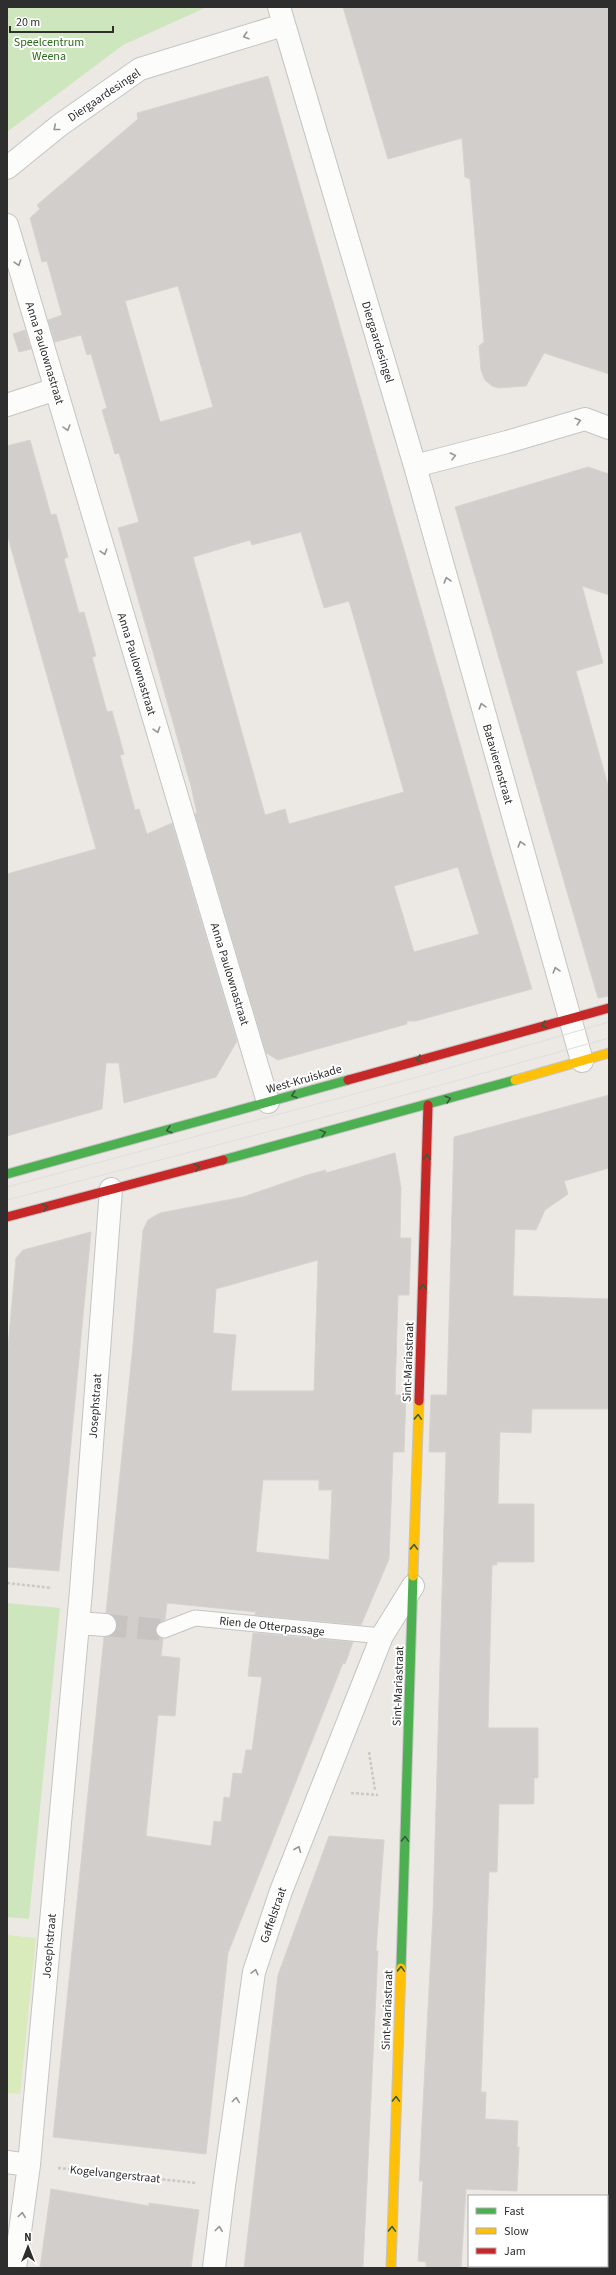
<svg xmlns="http://www.w3.org/2000/svg" width="616" height="2275" viewBox="0 0 616 2275" font-family="'Source Sans 3',sans-serif">
	<style>
		.green { fill: #cee6be }
		.pitch { fill: #d9eabb }
		.building { fill: #d1cecb; stroke: #d7d4d0; fill-rule: evenodd }
		.lines { fill: none; stroke-linecap: round; stroke-linejoin: round }
		.street-tunnel { stroke: #c6c3c0; stroke-width: 22; stroke-dasharray: 22 11; stroke-linecap: butt }
		.lane-casing { stroke: #c5c4c5; stroke-width: 17 }
		.street-casing { stroke: #c5c4c5; stroke-width: 24 }
		.fast-casing { stroke: #c5c4c5; stroke-width: 11 }
		.slow-casing { stroke: #c5c4c5; stroke-width: 11 }
		.jam-casing { stroke: #c5c4c5; stroke-width: 11 }
		.path { stroke: #c9c9c8; stroke-width: 2.5; stroke-dasharray: 3 2; stroke-linecap: butt }
		.lane { stroke: #fcfcfb; stroke-width: 15 }
		.street { stroke: #fcfcfb; stroke-width: 22 }
		.fast { stroke: #4caf50; stroke-width: 9 }
		.slow { stroke: #ffc107; stroke-width: 9 }
		.jam { stroke: #c62828; stroke-width: 9 }
		.tram { stroke: #dfdfe1; stroke-width: 1 }
		.oneway { stroke: #959594 }
		.oneway2 { stroke: #385b3a }
		.labels { text-anchor: middle; stroke-width: 4; stroke-linejoin: round; paint-order: stroke }
		.park-label { font-size: 12px; fill: #2c6e1b; stroke: #fff }
		.street-label { font-size: 12px; fill: #2e2e2e; stroke: #fff }
	</style>
	<rect width="100%" height="100%" fill="#ece8e4"/>
	<path class="green" d="M 7,7 L 207,7 L 123,45 L 7,132 Z
		M 7,1603 L 60,1608 L 29,1919 L 7,1917 Z"/>
	<path class="pitch" d="M 7,1935 L 36,1938 L 20,2094 L 7,2093 Z"/>
	<path class="building" d="M 343,7 L 609,7 L 609,374 L 544,353 L 526,386 L 499,388 L 492,386 L 485,380 L 481,370 L 479,346 L 484,342 L 470,179 L 465,177 L 462,138 L 388,159 Z
		M 268,76 L 494,863 L 532,989 L 416,1021 L 407,1021 L 407,1024 L 278,1060 L 266,1053 L 195,814 L 197,813 L 191,786 L 118,528 L 139,522 L 119,453 L 115,454 L 102,410 L 107,408 L 91,354 L 87,355 L 81,335 L 55,342 L 48,320 L 62,315 L 47,261 L 42,262 L 30,218 L 40,209 L 37,205 L 138,119 L 137,113 ZM 178,286 L 213,407 L 160,422 L 125,301 ZM 301,532 L 324,608 L 349,601 L 404,792 L 289,824 L 285,809 L 265,815 L 193,557 L 250,540 L 252,545 ZM 458,867 L 479,934 L 414,952 L 394,886 Z
		M 25,330 L 31,349 L 19,352 L 13,334 Z
		M 30,440 L 51,515 L 56,514 L 68,557 L 64,559 L 79,613 L 84,612 L 96,656 L 92,657 L 107,712 L 112,711 L 124,754 L 120,755 L 135,810 L 139,809 L 147,834 L 172,823 L 237,1041 L 216,1077 L 124,1103 L 119,1063 L 106,1063 L 102,1109 L 7,1136 L 7,874 L 96,849 L 7,534 L 7,446 Z
		M 588,467 L 609,474 L 609,595 L 582,586 L 603,663 L 576,671 L 609,789 L 609,996 L 598,998 L 455,507 Z
		M 609,1095 L 609,1168 L 564,1181 L 568,1194 L 545,1210 L 536,1230 L 515,1229 L 513,1296 L 609,1299 L 609,1409 L 532,1409 L 531,1433 L 500,1432 L 498,1504 L 534,1504 L 534,1562 L 497,1562 L 497,1565 L 492,1565 L 488,1728 L 538,1728 L 538,1778 L 534,1778 L 534,1804 L 499,1804 L 497,1872 L 489,1872 L 481,2092 L 486,2092 L 485,2119 L 518,2121 L 517,2147 L 519,2147 L 517,2191 L 466,2189 L 461,2268 L 426,2268 L 426,2262 L 418,2261 L 423,2181 L 419,2181 L 433,1913 L 446,1452 L 429,1452 L 431,1395 L 447,1395 L 454,1137 Z
		M 395,1153 L 401,1188 L 400,1238 L 411,1238 L 411,1239 L 409,1295 L 398,1295 L 395,1395 L 406,1395 L 404,1452 L 393,1452 L 389,1559 L 361,1625 L 255,1615 L 256,1612 L 167,1603 L 165,1620 L 157,1624 L 155,1628 L 156,1634 L 163,1639 L 161,1656 L 180,1658 L 175,1716 L 158,1715 L 146,1836 L 211,1846 L 214,1821 L 221,1822 L 224,1797 L 230,1798 L 233,1773 L 242,1774 L 246,1750 L 252,1750 L 262,1677 L 248,1676 L 253,1633 L 353,1642 L 345,1664 L 343,1663 L 228,1953 L 206,2154 L 53,2137 L 104,1637 L 111,1636 L 117,1626 L 116,1619 L 106,1613 L 133,1345 L 143,1230 L 148,1220 L 160,1213 L 243,1197 L 307,1175 L 326,1170 L 326,1173 ZM 318,1260 L 314,1391 L 231,1391 L 236,1335 L 213,1333 L 216,1289 ZM 263,1480 L 319,1480 L 319,1490 L 332,1490 L 329,1560 L 256,1552 Z
		M 91,1232 L 59,1571 L 7,1567 L 7,1358 L 16,1258 L 23,1250 Z
		M 329,1836 L 384,1840 L 376,1951 L 378,1951 L 363,2268 L 244,2268 L 278,1975 Z
		M 51,2189 L 149,2206 L 149,2203 L 199,2210 L 191,2268 L 40,2268 Z"/>
	<g class="lines">
		<path class="street-tunnel" d="M 105,1625 L 164,1630"/>
		<defs>
			<path id="lane" d="M 164,1630 L 195,1618 L 382,1636"/>
			<path id="street" d="M 279,7 L 415,466 L 582,1061
				M 7,168 L 60,125 L 140,69 L 283,25
				M 7,225 L 268,1102
				M 7,405 L 56,389
				M 415,466 L 507,442 L 585,419 L 609,428
				M 78,1623 L 105,1625
				M 7,2162 L 29,2165
				M 15,2268 L 29,2165 L 81,1591 L 111,1189
				M 214,2268 L 224,2186 L 254,1972 L 281,1891 L 382,1636 L 413,1586"/>
			<path id="fast" d="M 223,1160 L 515,1080
				M 7,1174 L 348,1080
				M 401,1968 L 413,1576"/>
			<path id="slow" d="M 515,1080 L 609,1053
				M 413,1576 L 419,1401
				M 391,2268 L 401,1968"/>
			<path id="jam" d="M 348,1080 L 609,1008
				M 7,1217 L 223,1160
				M 419,1401 L 428,1105"/>
		</defs>
		<use href="#lane" class="lane-casing"/>
		<use href="#street" class="street-casing"/>
		<use href="#fast" class="fast-casing"/>
		<use href="#slow" class="slow-casing"/>
		<use href="#jam" class="jam-casing"/>
		<path class="path" d="M 7,1583 L 52,1588
			M 369,1752 L 375,1790
			M 351,1793 L 378,1795
			M 58,2168 L 196,2183"/>
		<use href="#lane" class="lane"/>
		<use href="#street" class="street"/>
		<use href="#fast" class="fast"/>
		<use href="#slow" class="slow"/>
		<use href="#jam" class="jam"/>
		<path class="tram" d="M 7,1187 L 414,1078 L 609,1022
			M 7,1200 L 351,1110 L 609,1038"/>
	</g>
	<defs><path id="oneway-chevron" d="M-2-3.5L2.5 0L-2 3.5" fill="none" stroke-width="1.6" stroke-linecap="round" stroke-linejoin="round"/></defs>
	<g class="oneway">
		<use href="#oneway-chevron" transform="translate(246 36) rotate(163)"/>
		<use href="#oneway-chevron" transform="translate(56 128) rotate(141)"/>
		<use href="#oneway-chevron" transform="translate(18 263) rotate(73)"/>
		<use href="#oneway-chevron" transform="translate(578 421) rotate(-17)"/>
		<use href="#oneway-chevron" transform="translate(67 428) rotate(73)"/>
		<use href="#oneway-chevron" transform="translate(453 456) rotate(-14)"/>
		<use href="#oneway-chevron" transform="translate(104 552) rotate(73)"/>
		<use href="#oneway-chevron" transform="translate(447 580) rotate(-106)"/>
		<use href="#oneway-chevron" transform="translate(482 706) rotate(-106)"/>
		<use href="#oneway-chevron" transform="translate(157 730) rotate(73)"/>
		<use href="#oneway-chevron" transform="translate(521 844) rotate(-106)"/>
		<use href="#oneway-chevron" transform="translate(556 970) rotate(-106)"/>
		<use href="#oneway-chevron" transform="translate(298 1849) rotate(-68)"/>
		<use href="#oneway-chevron" transform="translate(255 1972) rotate(-76)"/>
		<use href="#oneway-chevron" transform="translate(236 2100) rotate(-82)"/>
		<use href="#oneway-chevron" transform="translate(22 2215) rotate(-82)"/>
		<use href="#oneway-chevron" transform="translate(219 2229) rotate(-83)"/>
	</g>
	<g class="oneway2">
		<use href="#oneway-chevron" transform="translate(544 1025) rotate(165)"/>
		<use href="#oneway-chevron" transform="translate(419 1059) rotate(165)"/>
		<use href="#oneway-chevron" transform="translate(294 1095) rotate(163)"/>
		<use href="#oneway-chevron" transform="translate(448 1099) rotate(-16)"/>
		<use href="#oneway-chevron" transform="translate(169 1130) rotate(164)"/>
		<use href="#oneway-chevron" transform="translate(323 1133) rotate(-15)"/>
		<use href="#oneway-chevron" transform="translate(427 1157) rotate(-88)"/>
		<use href="#oneway-chevron" transform="translate(197 1167) rotate(-15)"/>
		<use href="#oneway-chevron" transform="translate(45 1207) rotate(-15)"/>
		<use href="#oneway-chevron" transform="translate(423 1287) rotate(-88)"/>
		<use href="#oneway-chevron" transform="translate(418 1417) rotate(-88)"/>
		<use href="#oneway-chevron" transform="translate(414 1547) rotate(-88)"/>
		<use href="#oneway-chevron" transform="translate(405 1839) rotate(-88)"/>
		<use href="#oneway-chevron" transform="translate(401 1969) rotate(-88)"/>
		<use href="#oneway-chevron" transform="translate(396 2099) rotate(-88)"/>
		<use href="#oneway-chevron" transform="translate(392 2229) rotate(-88)"/>
	</g>
	<g class="labels">
		<g class="park-label">
			<text x="49" y="46">Speelcentrum<tspan x="49" dy="14">Weena</tspan></text>
		</g>
		<g class="street-label">
			<text transform="translate(104 95) rotate(-34)" y="4">Diergaardesingel</text>
			<text transform="translate(378 342) rotate(73)" y="4">Diergaardesingel</text>
			<text transform="translate(45 353) rotate(73)" y="4">Anna Paulownastraat</text>
			<text transform="translate(137 664) rotate(73)" y="4">Anna Paulownastraat</text>
			<text transform="translate(498 764) rotate(74)" y="4">Batavierenstraat</text>
			<text transform="translate(230 974) rotate(73)" y="4">Anna Paulownastraat</text>
			<text transform="translate(304 1079) rotate(-16)" y="4">West-Kruiskade</text>
			<text transform="translate(408 1362) rotate(-88)" y="4">Sint-Mariastraat</text>
			<text transform="translate(95 1406) rotate(-86)" y="4">Josephstraat</text>
			<text transform="translate(272 1626) rotate(6)" y="4">Rien de Otterpassage</text>
			<text transform="translate(398 1686) rotate(-88)" y="4">Sint-Mariastraat</text>
			<text transform="translate(273 1915) rotate(-71)" y="4">Gaffelstraat</text>
			<text transform="translate(49 1946) rotate(-85)" y="4">Josephstraat</text>
			<text transform="translate(387 2010) rotate(-88)" y="4">Sint-Mariastraat</text>
			<text transform="translate(115 2174) rotate(6)" y="4">Kogelvangerstraat</text>
		</g>
	</g>
	<rect width="616" height="2275" fill="none" stroke="#2e2e2e" stroke-width="16"/>
	<rect x="468" y="2195" width="140" height="72" fill="#ffffff" stroke="#ababab"/>
	<rect x="476" y="2208" width="20" height="6" fill="#4caf50" stroke="#ababab"/>
	<text x="504" y="2215" font-size="12" fill="#2e2e2e">Fast</text>
	<rect x="476" y="2228" width="20" height="6" fill="#ffc107" stroke="#ababab"/>
	<text x="504" y="2235" font-size="12" fill="#2e2e2e">Slow</text>
	<rect x="476" y="2248" width="20" height="6" fill="#c62828" stroke="#ababab"/>
	<text x="504" y="2255" font-size="12" fill="#2e2e2e">Jam</text>
	<g transform="translate(28 2247)" stroke="#ffffff" stroke-width="3" paint-order="stroke">
	<path d="M0-3L7 15L0 10L-7 15Z" fill="#2e2e2e"/>
	<text y="-6" font-size="11" font-weight="bold" text-anchor="middle" fill="#2e2e2e">N</text>
	</g>
	<path d="M10 26v6h103v-6" fill="none" stroke="#2e2e2e" stroke-width="2"/>
	<text x="16" y="26" font-size="12" fill="#2e2e2e" stroke="#ffffff" stroke-width="3" paint-order="stroke">20 m</text>
</svg>
